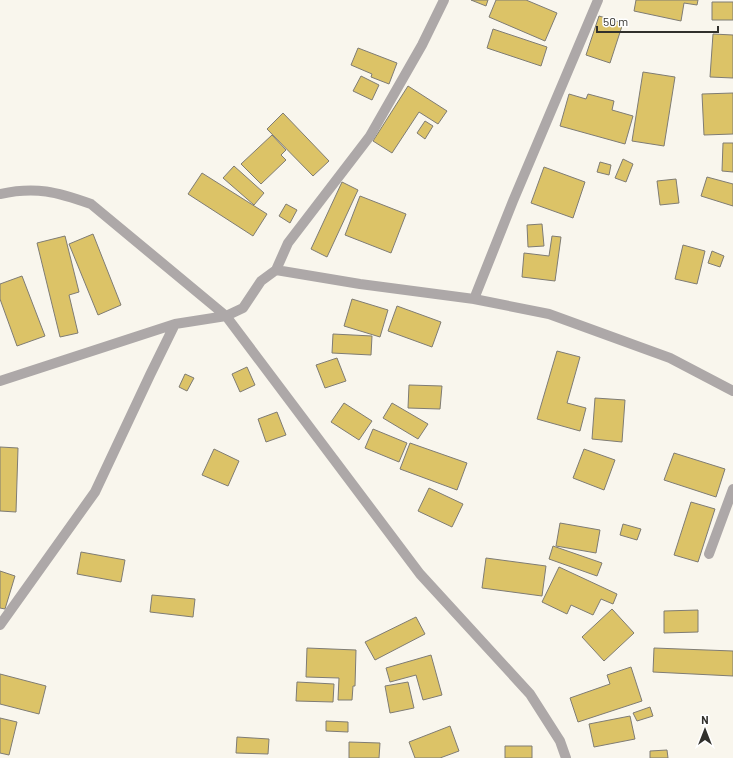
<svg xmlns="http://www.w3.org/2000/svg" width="733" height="758" viewBox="0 0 733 758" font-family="Barlow,sans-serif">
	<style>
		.building { fill: #dcc367; stroke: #7f7c74 }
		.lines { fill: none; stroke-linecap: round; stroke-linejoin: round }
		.street { stroke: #ada8a8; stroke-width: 10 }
	</style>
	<rect width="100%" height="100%" fill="#f9f6ed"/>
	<path class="building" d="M 471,0 L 488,0 L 486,6 Z
		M 496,0 L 526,0 L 557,13 L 545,41 L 489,17 Z
		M 636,0 L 698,0 L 697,5 L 684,3 L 681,21 L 634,11 Z
		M 712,2 L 733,2 L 733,20 L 712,20 Z
		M 599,16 L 623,23 L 610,63 L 586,55 Z
		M 493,29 L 547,47 L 541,66 L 487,48 Z
		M 713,34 L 733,35 L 733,78 L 710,77 Z
		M 358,48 L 397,63 L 389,84 L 371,77 L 372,74 L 351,65 Z
		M 643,72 L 675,77 L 664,146 L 632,141 Z
		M 361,76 L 379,85 L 372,100 L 353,91 Z
		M 408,86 L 447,111 L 438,124 L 419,112 L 392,153 L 373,141 Z
		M 733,93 L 733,134 L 704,135 L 702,94 Z
		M 569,94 L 586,99 L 588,94 L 614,101 L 612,110 L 633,116 L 625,144 L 560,126 Z
		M 283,113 L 329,161 L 313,176 L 267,129 Z
		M 425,121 L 433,126 L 425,139 L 417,133 Z
		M 272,135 L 286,150 L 281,155 L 286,160 L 261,184 L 241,164 Z
		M 723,143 L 733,143 L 733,172 L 722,171 Z
		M 623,159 L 633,164 L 626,182 L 615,178 Z
		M 600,162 L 611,165 L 609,175 L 597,172 Z
		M 234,166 L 264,193 L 254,205 L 223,178 Z
		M 544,167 L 585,182 L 573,218 L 531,203 Z
		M 202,173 L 267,214 L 253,236 L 188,194 Z
		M 707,177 L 733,184 L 733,206 L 701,196 Z
		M 676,179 L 679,203 L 660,205 L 657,181 Z
		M 342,182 L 358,190 L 327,257 L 311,249 Z
		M 360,196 L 406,214 L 391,253 L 345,235 Z
		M 286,204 L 297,210 L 290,223 L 279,216 Z
		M 542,224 L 544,246 L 528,247 L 527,225 Z
		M 93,234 L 121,305 L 98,315 L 69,244 Z
		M 65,236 L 79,292 L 69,295 L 78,333 L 60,337 L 37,243 Z
		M 552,236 L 561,237 L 555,281 L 522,277 L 524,253 L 549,256 Z
		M 683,245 L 705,251 L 697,284 L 675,279 Z
		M 712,251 L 724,256 L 720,267 L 708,263 Z
		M 22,276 L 45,336 L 17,346 L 0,299 L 0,284 Z
		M 352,299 L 388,310 L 380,337 L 344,326 Z
		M 397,306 L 441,322 L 432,347 L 388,331 Z
		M 333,334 L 372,336 L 371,355 L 332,353 Z
		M 557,351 L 580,357 L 567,403 L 586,408 L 580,431 L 537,419 Z
		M 337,358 L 346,381 L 325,388 L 316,365 Z
		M 247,367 L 255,385 L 240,392 L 232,374 Z
		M 185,374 L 194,378 L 187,391 L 179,387 Z
		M 409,385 L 442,386 L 440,409 L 408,408 Z
		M 595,398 L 625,400 L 622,442 L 592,439 Z
		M 344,403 L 372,421 L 359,440 L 331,422 Z
		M 392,403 L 428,424 L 418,439 L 383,418 Z
		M 277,412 L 286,435 L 266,442 L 258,419 Z
		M 373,429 L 407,443 L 399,462 L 365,448 Z
		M 410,443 L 467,463 L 457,490 L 400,469 Z
		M 0,447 L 18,448 L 16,512 L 0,511 Z
		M 214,449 L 239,461 L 228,486 L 202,475 Z
		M 584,449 L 615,460 L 604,490 L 573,478 Z
		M 674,453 L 725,469 L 716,497 L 664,480 Z
		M 429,488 L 463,504 L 452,527 L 418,511 Z
		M 691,502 L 715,509 L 698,562 L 674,555 Z
		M 560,523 L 600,530 L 596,553 L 556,546 Z
		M 623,524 L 641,529 L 637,540 L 620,535 Z
		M 553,546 L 602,563 L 597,576 L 549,559 Z
		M 81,552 L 125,560 L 121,582 L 77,574 Z
		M 486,558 L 546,566 L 542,596 L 482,588 Z
		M 559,567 L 617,594 L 613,604 L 601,599 L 593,615 L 571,605 L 567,614 L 542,602 Z
		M 0,571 L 15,576 L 5,609 L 0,608 Z
		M 152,595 L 195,599 L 193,617 L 150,612 Z
		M 612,609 L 634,633 L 604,661 L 582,637 Z
		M 698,610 L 698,632 L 664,633 L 664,611 Z
		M 416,617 L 425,634 L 375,660 L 365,642 Z
		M 307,648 L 356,650 L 355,686 L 353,686 L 352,700 L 338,700 L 339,678 L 306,677 Z
		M 654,648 L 733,651 L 733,676 L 653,672 Z
		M 431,655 L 442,695 L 423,700 L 416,675 L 390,682 L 386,668 Z
		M 631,667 L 642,701 L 578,722 L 570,698 L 610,684 L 607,675 Z
		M 0,674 L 46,686 L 39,714 L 0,704 Z
		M 297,682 L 334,684 L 333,702 L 296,701 Z
		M 408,682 L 414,708 L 390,713 L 385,686 Z
		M 650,707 L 653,716 L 637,721 L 633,713 Z
		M 630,716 L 635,739 L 594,747 L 589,724 Z
		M 0,718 L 17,722 L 9,755 L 0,753 Z
		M 326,721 L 348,722 L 348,732 L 326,731 Z
		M 450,726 L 459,751 L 440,758 L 415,758 L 409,742 Z
		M 237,737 L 269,739 L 268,754 L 236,753 Z
		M 349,742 L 380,743 L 379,758 L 349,758 Z
		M 505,746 L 532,746 L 532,758 L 505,758 Z
		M 667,750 L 668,758 L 650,758 L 650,751 Z"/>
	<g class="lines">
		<path class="street" d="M 0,194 C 36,186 57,192 91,204 L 226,316 L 420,574 L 530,694 L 560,741 L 566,758
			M 276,270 L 288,243 L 370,136 L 422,45 L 444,0
			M 474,299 L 513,201 L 598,0
			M 0,381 L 175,324 L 226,316 L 243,308 L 261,281 L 276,270 L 360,284 L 474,299 L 549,314 L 670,358 L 733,391
			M 709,554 L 733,489
			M 0,625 L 95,492 L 150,375 L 175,324"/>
	</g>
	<g transform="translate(705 730)" stroke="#ffffff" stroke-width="3" paint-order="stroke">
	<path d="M0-3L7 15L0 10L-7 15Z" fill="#31302c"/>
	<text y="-6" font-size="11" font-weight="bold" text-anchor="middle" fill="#31302c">N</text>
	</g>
	<path d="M597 26v6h121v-6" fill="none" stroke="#31302c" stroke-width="2"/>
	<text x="603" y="26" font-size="12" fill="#31302c" stroke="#ffffff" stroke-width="3" paint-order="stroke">50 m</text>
</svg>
